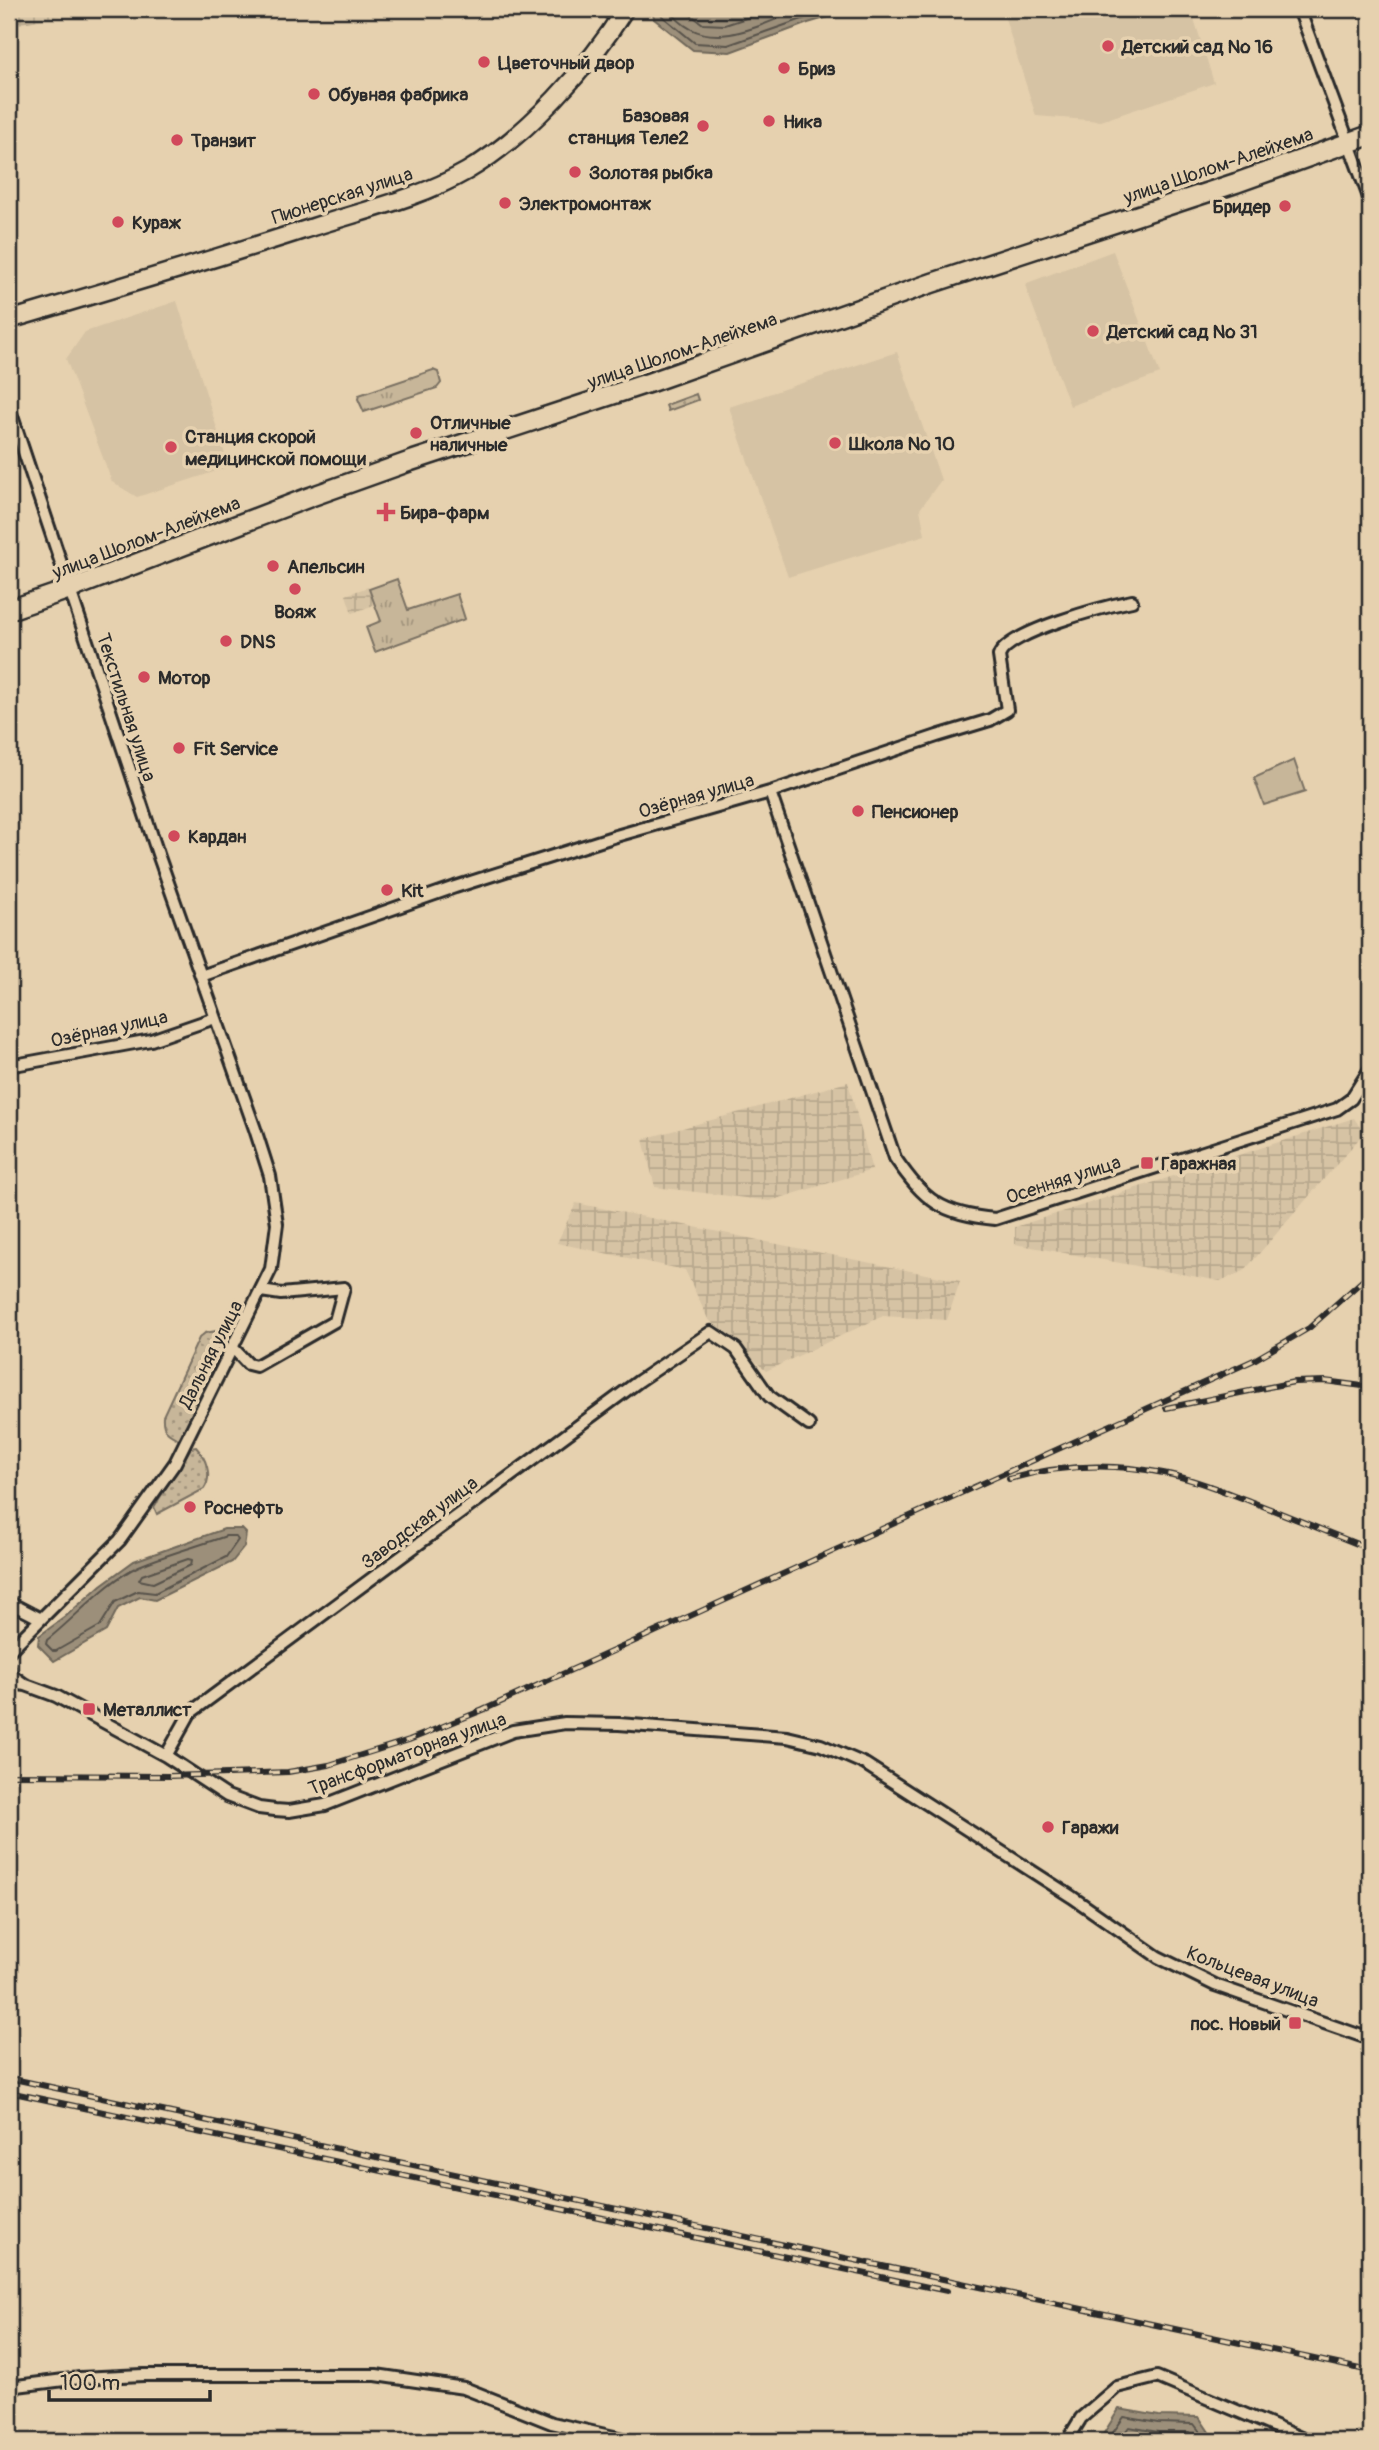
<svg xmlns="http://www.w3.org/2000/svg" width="1379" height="2450" viewBox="0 0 1379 2450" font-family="Pangolin,sans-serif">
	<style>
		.built { fill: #d6c3a4 }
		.industrial { fill: url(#industrial-grid) }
		.grass { fill: url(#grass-dots); stroke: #797062; stroke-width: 2 }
		.park { fill: url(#park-tufts); stroke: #797062; stroke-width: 2 }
		.pitch { fill: #c7b699; stroke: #797062; stroke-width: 2 }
		.water { fill: #9c8f7a; stroke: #6f675a; stroke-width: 2 }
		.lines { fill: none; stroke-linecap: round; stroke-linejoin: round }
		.shore { stroke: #58534b; stroke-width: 2 }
		.street-casing { stroke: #2b2b2b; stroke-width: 16 }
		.secondary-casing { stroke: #2b2b2b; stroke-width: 21 }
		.primary-casing { stroke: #2b2b2b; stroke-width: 23 }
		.street { stroke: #e6d1af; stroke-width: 10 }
		.secondary { stroke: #e6d1af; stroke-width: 16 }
		.primary { stroke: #e6d1af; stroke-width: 18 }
		.rail-casing { stroke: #2b2b2b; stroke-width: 6 }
		.rail { stroke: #e6d1af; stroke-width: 3.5; stroke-dasharray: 10; stroke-linecap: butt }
		.poi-dot { fill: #d1495b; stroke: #e6d1af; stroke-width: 2.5 }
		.labels { text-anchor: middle; stroke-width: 7; stroke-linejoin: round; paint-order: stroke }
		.poi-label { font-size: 19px; font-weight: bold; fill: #2b2b2b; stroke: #e6d1af; text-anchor: start }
		.street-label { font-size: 19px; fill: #2b2b2b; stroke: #e6d1af }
	</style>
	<defs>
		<pattern id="industrial-grid" width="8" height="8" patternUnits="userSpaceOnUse" patternTransform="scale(1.75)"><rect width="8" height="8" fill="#d6c3a4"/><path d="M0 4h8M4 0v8" fill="none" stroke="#b8a88d"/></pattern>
		<pattern id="grass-dots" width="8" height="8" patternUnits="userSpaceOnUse" patternTransform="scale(1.75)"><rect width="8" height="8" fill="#c7b699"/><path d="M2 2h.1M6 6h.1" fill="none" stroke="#a2947d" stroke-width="1.8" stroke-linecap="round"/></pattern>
		<pattern id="park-tufts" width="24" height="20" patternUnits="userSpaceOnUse" patternTransform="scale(1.75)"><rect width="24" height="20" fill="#c7b699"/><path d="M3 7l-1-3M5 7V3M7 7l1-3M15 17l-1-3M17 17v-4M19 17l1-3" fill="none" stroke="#a2947d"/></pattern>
	</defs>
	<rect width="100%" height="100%" fill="#e6d1af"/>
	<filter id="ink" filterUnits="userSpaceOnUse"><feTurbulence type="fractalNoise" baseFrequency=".0143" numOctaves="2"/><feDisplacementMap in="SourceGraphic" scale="14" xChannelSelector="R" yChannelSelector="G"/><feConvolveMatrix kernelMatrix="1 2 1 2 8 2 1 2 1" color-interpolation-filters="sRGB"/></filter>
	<g filter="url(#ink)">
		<path class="built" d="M 1002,9 L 1191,9 L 1214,83 L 1101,121 L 1036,116 Z
			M 1113,251 L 1160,374 L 1070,406 L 1026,288 L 1027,283 Z
			M 177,301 L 229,467 L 137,497 L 112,482 L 66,359 L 85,332 Z
			M 897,352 L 941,480 L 920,509 L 925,535 L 788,577 L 729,407 Z"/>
		<path class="industrial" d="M 9,9 L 90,9 L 9,26 Z
			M 368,587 L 374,605 L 352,613 L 346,595 Z
			M 848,1082 L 872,1170 L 770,1201 L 655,1187 L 643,1139 Z
			M 1354,1118 L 1364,1133 L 1244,1271 L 1220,1281 L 1015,1244 L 1015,1227 Z
			M 576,1203 L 960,1281 L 947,1320 L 883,1316 L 766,1371 L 708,1319 L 685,1270 L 557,1243 Z"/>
		<path class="grass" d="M 696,394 L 698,400 L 668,411 L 666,405 Z
			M 222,1330 L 227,1330 L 229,1335 L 180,1440 C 168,1434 162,1431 163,1416 L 199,1338 L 205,1333 Z
			M 196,1447 C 206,1458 213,1476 204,1489 L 157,1514 L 154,1507 L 191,1448 Z"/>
		<path class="park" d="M 433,370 L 438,372 L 441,383 L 437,388 L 364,412 L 358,399 L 359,395 Z
			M 397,579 L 408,610 L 457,594 L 465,619 L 375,652 L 366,627 L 381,621 L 369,589 Z"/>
		<path class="pitch" d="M 1294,760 L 1305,792 L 1264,805 L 1254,778 Z"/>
		<path class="water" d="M 653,9 L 855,9 L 808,23 L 730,52 L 693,50 L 654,19 Z
			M 224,1529 L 242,1529 L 246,1533 L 244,1547 L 232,1562 L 155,1600 L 140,1597 L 118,1608 L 106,1631 L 54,1661 L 38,1645 L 39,1636 L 65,1617 L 101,1585 L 134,1561 Z
			M 1119,2409 L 1159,2416 L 1199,2417 L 1215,2441 L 1099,2441 Z"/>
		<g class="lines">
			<path class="shore" d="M 660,9 L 662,16 L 695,43 L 728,45 L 831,9
				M 669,9 C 703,58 758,26 801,9
				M 683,9 L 703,24 L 725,25 L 773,9
				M 226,1536 L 235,1536 L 238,1540 L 226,1557 L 155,1593 L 138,1591 L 115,1602 L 100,1626 L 56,1651 L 53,1651 L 46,1644 L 47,1640 C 75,1618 108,1580 139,1566 C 167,1554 198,1546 226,1536 Z
				M 188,1559 L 192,1560 L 191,1565 L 153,1583 L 139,1580 L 142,1575 Z
				M 1107,2441 L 1124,2417 L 1158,2423 L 1194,2424 L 1207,2441
				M 1118,2441 L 1129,2427 L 1158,2432 L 1189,2432 L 1196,2441"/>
			<defs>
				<path id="street" d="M 605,9 L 619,19
					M 1299,9 L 1370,200
					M 9,407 L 159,857 L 255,1129 L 270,1176 L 277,1224 L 271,1269 L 175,1463 L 120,1540 L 9,1651
					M 770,792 L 895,1158 C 925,1201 941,1214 995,1219 L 1337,1109 L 1351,1099 L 1370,1069
					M 201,976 L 455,887 L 616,836 L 770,792 L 937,736 L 990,720 L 1007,710 L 999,656 C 1006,632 1107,606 1132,601
					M 9,1066 L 151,1040 L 215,1018
					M 233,1348 L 248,1364 L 256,1366 L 335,1321 L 344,1288 L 281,1294 L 261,1291
					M 9,1610 L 14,1605 L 41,1619
					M 9,1667 L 10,1674 L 24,1684
					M 9,1683 L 26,1685 L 56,1696 L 166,1756 L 227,1796 L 259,1808 L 275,1810 L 289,1811 L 325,1805 L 513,1731 L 565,1723 L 619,1724 L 787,1737 L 821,1745 L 865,1764 L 1072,1897 L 1158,1957 L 1215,1985 L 1370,2039
					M 166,1756 L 190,1713 L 639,1381 L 711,1332 L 736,1349 L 769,1396 L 809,1425
					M 9,2387 L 80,2378 L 143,2375 L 376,2375 L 464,2388 L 552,2423 L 632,2441
					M 1067,2441 L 1081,2418 L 1117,2387 L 1157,2377 L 1308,2441"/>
				<path id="secondary" d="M 9,320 C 110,290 212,260 313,227 C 365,210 420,198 467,171 C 526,137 590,66 625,9"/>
				<path id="primary" d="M 9,610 L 70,589 L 310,497 L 411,461 L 651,382 L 932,283 L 1236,183 L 1370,135"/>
			</defs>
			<use href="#street" class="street-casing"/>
			<use href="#secondary" class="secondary-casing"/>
			<use href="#primary" class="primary-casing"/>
			<use href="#street" class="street"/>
			<use href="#secondary" class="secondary"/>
			<use href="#primary" class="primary"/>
			<defs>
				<path id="rail" d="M 1166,1408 L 1294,1382 L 1325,1381 L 1370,1387
					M 1009,1479 C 1059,1465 1112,1463 1163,1473 C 1195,1479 1225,1492 1255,1503 C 1294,1518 1332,1534 1370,1549
					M 9,1775 L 169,1776 L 288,1772 L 329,1765 L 409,1740 L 483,1710 L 1254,1360 L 1309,1328 L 1370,1274
					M 9,2078 L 1370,2371
					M 9,2092 L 947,2291"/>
			</defs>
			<use href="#rail" class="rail-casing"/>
			<use href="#rail" class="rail"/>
		</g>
	</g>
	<g class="poi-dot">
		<circle cx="1108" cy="46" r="7"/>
		<circle cx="484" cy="62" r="7"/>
		<circle cx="784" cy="68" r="7"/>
		<circle cx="314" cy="94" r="7"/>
		<circle cx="769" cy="121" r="7"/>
		<circle cx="703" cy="126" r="7"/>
		<circle cx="177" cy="140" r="7"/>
		<circle cx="575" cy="172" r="7"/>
		<circle cx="505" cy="203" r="7"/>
		<circle cx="1285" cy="206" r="7"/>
		<circle cx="118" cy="222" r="7"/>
		<circle cx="1093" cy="331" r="7"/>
		<circle cx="416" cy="433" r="7"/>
		<circle cx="835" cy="443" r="7"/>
		<circle cx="171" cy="447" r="7"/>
		<path d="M382.5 501.5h7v7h7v7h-7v7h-7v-7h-7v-7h7z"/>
		<circle cx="273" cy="566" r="7"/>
		<circle cx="295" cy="589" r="7"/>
		<circle cx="226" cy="641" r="7"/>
		<circle cx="144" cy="677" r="7"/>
		<circle cx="179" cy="748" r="7"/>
		<circle cx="858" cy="811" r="7"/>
		<circle cx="174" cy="836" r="7"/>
		<circle cx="387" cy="890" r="7"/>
		<rect x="1140" y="1156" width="14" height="14" rx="3.5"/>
		<circle cx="190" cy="1507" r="7"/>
		<rect x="82" y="1702" width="14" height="14" rx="3.5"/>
		<circle cx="1048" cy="1827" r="7"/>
		<rect x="1288" y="2016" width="14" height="14" rx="3.5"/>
	</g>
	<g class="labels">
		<g class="poi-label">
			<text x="1122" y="53">Детский сад № 16</text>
			<text x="498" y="69">Цветочный двор</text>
			<text x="798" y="75">Бриз</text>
			<text x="328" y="101">Обувная фабрика</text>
			<text x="689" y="122" text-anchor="end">Базовая<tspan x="689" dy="22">станция Теле2</tspan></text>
			<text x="783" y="128">Ника</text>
			<text x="191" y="147">Транзит</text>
			<text x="589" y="179">Золотая рыбка</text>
			<text x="519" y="210">Электромонтаж</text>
			<text x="1271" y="213" text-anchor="end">Бридер</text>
			<text x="132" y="229">Кураж</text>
			<text x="1107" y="338">Детский сад № 31</text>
			<text x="430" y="429">Отличные<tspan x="430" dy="22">наличные</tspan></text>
			<text x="185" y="443">Станция скорой<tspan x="185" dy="22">медицинской помощи</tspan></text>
			<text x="849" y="450">Школа № 10</text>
			<text x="400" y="519">Бира-фарм</text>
			<text x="287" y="573">Апельсин</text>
			<text x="295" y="618" text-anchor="middle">Вояж</text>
			<text x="240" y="648">DNS</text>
			<text x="158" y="684">Мотор</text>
			<text x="193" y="755">Fit Service</text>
			<text x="872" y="818">Пенсионер</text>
			<text x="188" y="843">Кардан</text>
			<text x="401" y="897">Kit</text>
			<text x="1161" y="1170">Гаражная</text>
			<text x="204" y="1514">Роснефть</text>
			<text x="103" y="1716">Металлист</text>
			<text x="1062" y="1834">Гаражи</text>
			<text x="1281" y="2030" text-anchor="end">пос. Новый</text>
		</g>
		<g class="street-label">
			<text transform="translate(1218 165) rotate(-19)" y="7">улица Шолом-Алейхема</text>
			<text transform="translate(342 195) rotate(-18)" y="7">Пионерская улица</text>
			<text transform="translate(682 350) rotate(-19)" y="7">улица Шолом-Алейхема</text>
			<text transform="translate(146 537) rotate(-21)" y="7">улица Шолом-Алейхема</text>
			<text transform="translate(127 707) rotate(72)" y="7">Текстильная улица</text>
			<text transform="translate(696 795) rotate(-16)" y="7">Озёрная улица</text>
			<text transform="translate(109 1028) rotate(-12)" y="7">Озёрная улица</text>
			<text transform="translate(1063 1179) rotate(-18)" y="7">Осенняя улица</text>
			<text transform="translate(210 1354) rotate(-63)" y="7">Дальняя улица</text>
			<text transform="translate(419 1522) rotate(-37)" y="7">Заводская улица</text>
			<text transform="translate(407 1753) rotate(-20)" y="7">Трансформаторная улица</text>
			<text transform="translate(1253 1976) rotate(21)" y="7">Кольцевая улица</text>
		</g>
	</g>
	<rect width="1379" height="2450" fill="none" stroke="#e6d1af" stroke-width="35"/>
	<rect x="18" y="18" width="1344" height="2415" fill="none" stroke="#2b2b2b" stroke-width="2.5" filter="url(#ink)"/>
	<path d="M49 2390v10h161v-10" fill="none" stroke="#2b2b2b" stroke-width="3.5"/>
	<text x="60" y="2390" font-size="21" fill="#2b2b2b" stroke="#e6d1af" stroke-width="5" paint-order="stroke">100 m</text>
</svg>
